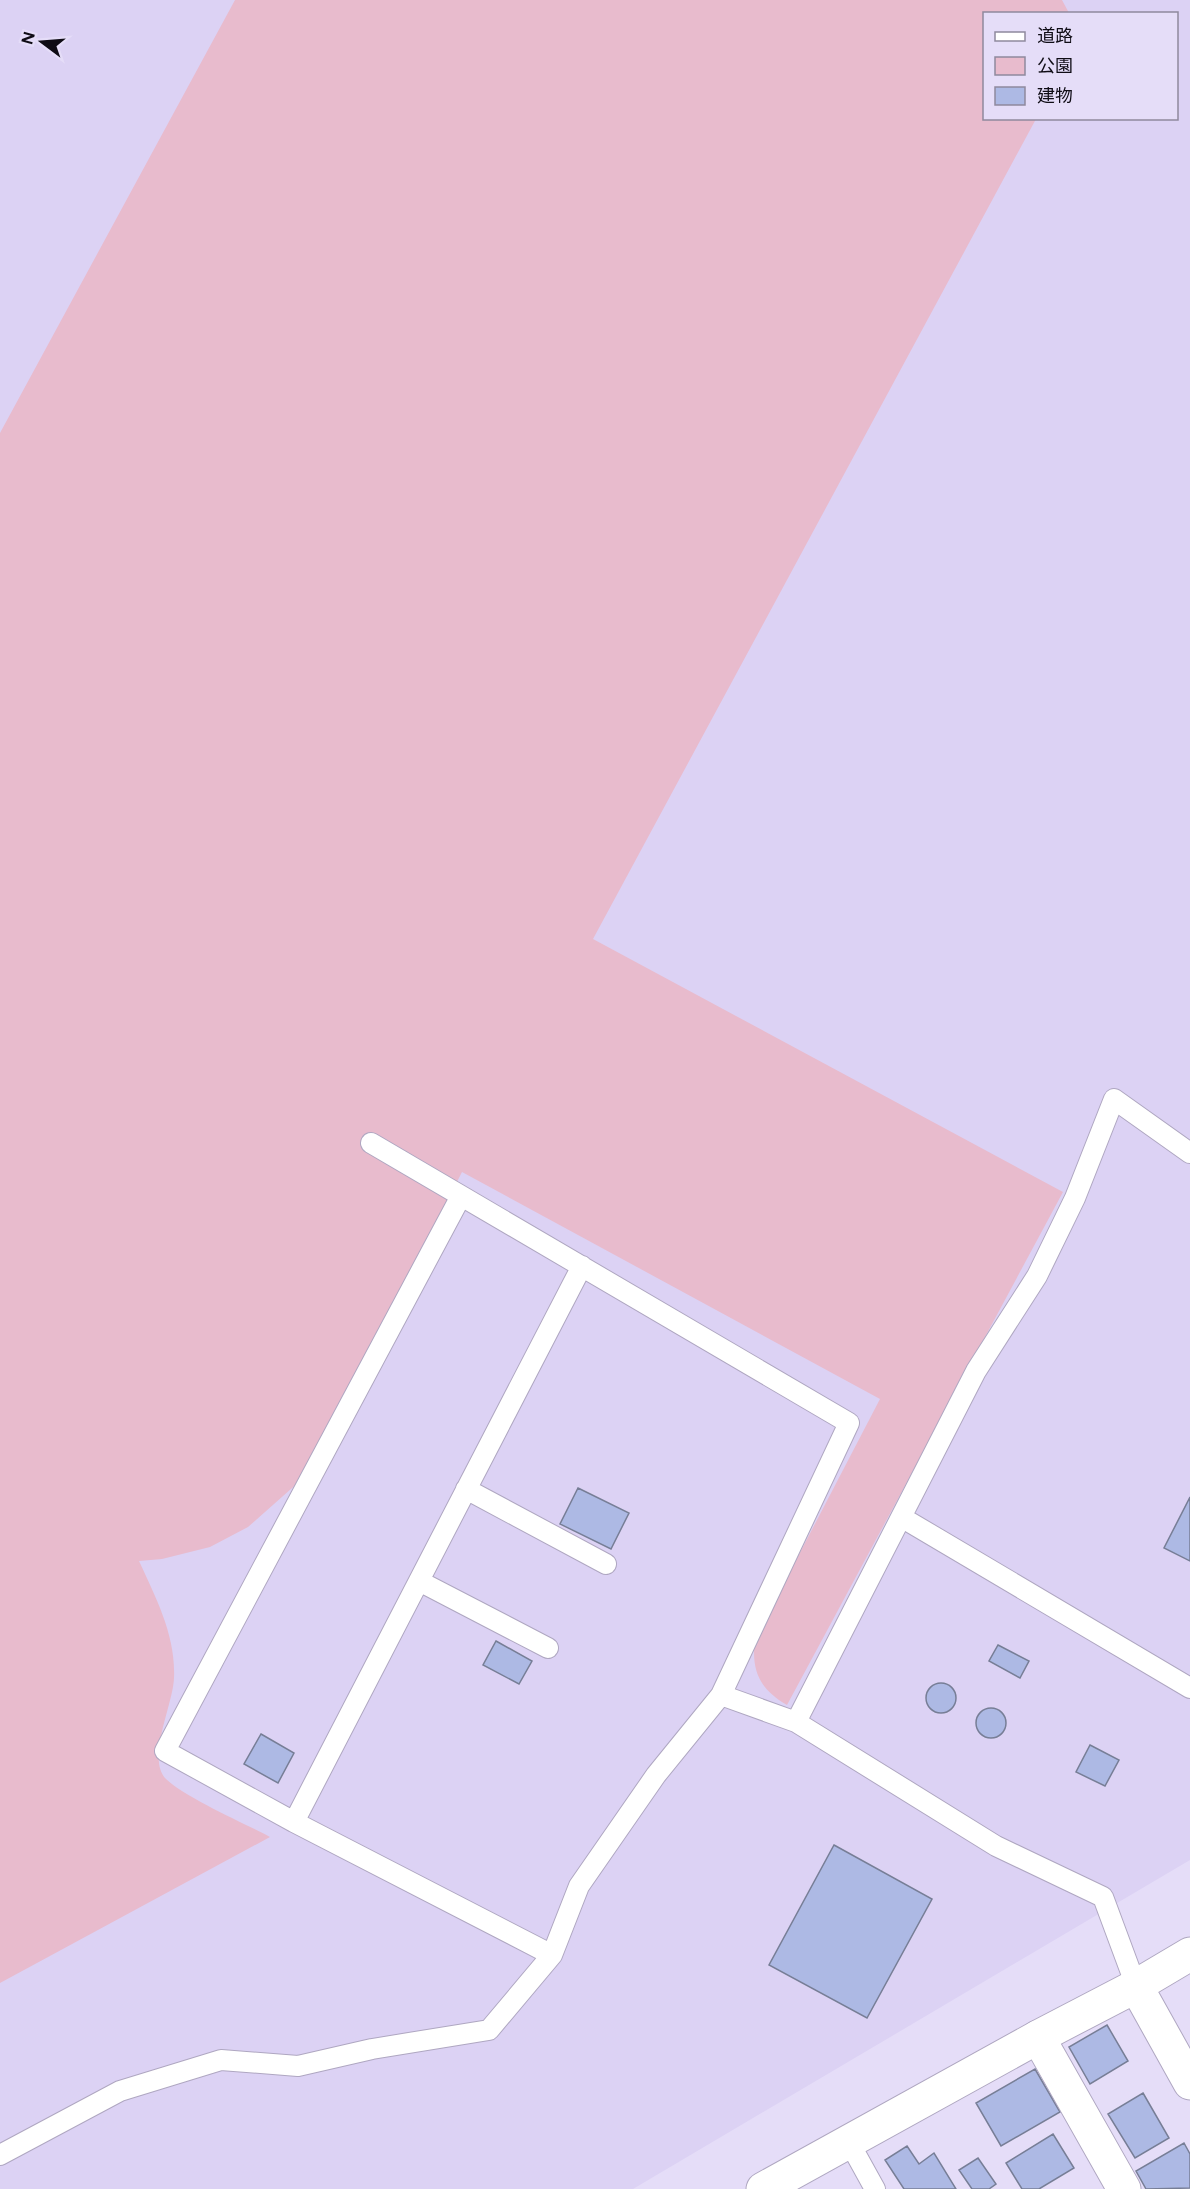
<svg xmlns="http://www.w3.org/2000/svg" width="1190" height="2189" viewBox="0 0 1190 2189" font-family="Figtree,'Noto Sans JP',sans-serif">
	<style>
		.built { fill: #dcd2f4; fill-rule: evenodd }
		.green { fill: #e8bbcd }
		.building { fill: #adb9e4; stroke: #777e96; stroke-width: 1.5 }
		.lines { fill: none; stroke-linecap: round; stroke-linejoin: round }
		.lane-casing { stroke: #afa7c1; stroke-width: 22 }
		.street-casing { stroke: #afa7c1; stroke-width: 35 }
		.secondary-casing { stroke: #afa7c1; stroke-width: 35 }
		.lane { stroke: #fff; stroke-width: 20 }
		.street { stroke: #fff; stroke-width: 33 }
		.secondary { stroke: #fff; stroke-width: 33 }
	</style>
	<rect width="100%" height="100%" fill="#e5ddf8"/>
	<path class="built" d="M 0,0 L 1190,0 L 1190,1860 L 633,2189 L 0,2189 ZM 984,14 L 1176,14 L 1176,118 L 984,118 Z"/>
	<path class="green" d="M 235,0 L 1062,0 L 1069,13 L 984,14 L 984,118 L 1036,119 L 593,939 L 1063,1192 L 787,1705 C 759,1689 751,1670 755,1639 L 880,1399 L 462,1172 L 309,1473 L 248,1527 L 210,1547 L 162,1559 L 139,1561 C 156,1598 176,1636 174,1678 C 173,1705 146,1759 166,1779 C 186,1798 244,1823 270,1837 L 0,1983 L 0,433 Z"/>
	<path class="building" d="M 578,1488 L 629,1513 L 611,1549 L 560,1524 Z
		M 1190,1497 L 1190,1561 L 1164,1548 Z
		M 496,1641 L 532,1661 L 519,1684 L 483,1665 Z
		M 998,1645 L 1029,1661 L 1020,1678 L 989,1661 Z
		M926 1698a15 15 0 1 1 30 0a15 15 0 1 1-30 0Z
		M976 1723a15 15 0 1 1 30 0a15 15 0 1 1-30 0Z
		M 261,1734 L 294,1753 L 278,1783 L 244,1764 Z
		M 1090,1745 L 1119,1760 L 1105,1786 L 1076,1772 Z
		M 834,1845 L 932,1899 L 867,2018 L 769,1965 Z
		M 1107,2025 L 1128,2061 L 1090,2084 L 1069,2047 Z
		M 1035,2069 L 1060,2112 L 1001,2146 L 976,2103 Z
		M 1143,2093 L 1169,2138 L 1135,2158 L 1108,2114 Z
		M 1053,2134 L 1074,2168 L 1039,2189 L 1022,2189 L 1006,2163 Z
		M 1184,2143 L 1190,2154 L 1190,2188 L 1146,2189 L 1136,2171 Z
		M 907,2146 L 919,2164 L 934,2153 L 956,2189 L 904,2189 L 885,2160 Z
		M 978,2158 L 996,2184 L 989,2189 L 972,2189 L 959,2170 Z"/>
	<g class="lines">
		<defs>
			<path id="lane" d="M 371,1143 L 849,1423 L 721,1695
				M 461,1196 L 165,1751 L 294,1822 L 582,1266
				M 466,1489 L 606,1564
				M 901,1517 L 1190,1688
				M 419,1581 L 548,1648
				M 796,1722 L 976,1371 L 1037,1276 L 1075,1198 L 1114,1099 L 1190,1153
				M 294,1822 L 552,1955
				M 849,2142 L 875,2189
				M 0,2155 L 120,2091 L 221,2060 L 298,2066 L 372,2049 L 489,2030 L 552,1955 L 579,1886 L 656,1775 L 721,1695 L 796,1722 L 996,1846 L 1103,1897 L 1136,1986"/>
			<path id="street" d="M 1038,2037 L 1124,2189"/>
			<path id="secondary" d="M 1136,1986 L 1190,2083
				M 763,2189 L 1038,2037 L 1136,1986 L 1190,1954"/>
		</defs>
		<use href="#lane" class="lane-casing"/>
		<use href="#street" class="street-casing"/>
		<use href="#secondary" class="secondary-casing"/>
		<use href="#lane" class="lane"/>
		<use href="#street" class="street"/>
		<use href="#secondary" class="secondary"/>
	</g>
	<rect x="983" y="12" width="195" height="108" fill="#e5ddf8" stroke="#8f899d" stroke-width="1.5"/>
	<rect x="995" y="32" width="30" height="9" fill="#ffffff" stroke="#8f899d" stroke-width="1.5"/>
	<text x="1037" y="42" font-size="18" fill="#0f0c15">道路</text>
	<rect x="995" y="57" width="30" height="18" fill="#e8bbcd" stroke="#8f899d" stroke-width="1.5"/>
	<text x="1037" y="72" font-size="18" fill="#0f0c15">公園</text>
	<rect x="995" y="87" width="30" height="18" fill="#adb9e4" stroke="#8f899d" stroke-width="1.5"/>
	<text x="1037" y="102" font-size="18" fill="#0f0c15">建物</text>
	<g transform="translate(42 42) rotate(286)" stroke="#e5ddf8" stroke-width="4.5" paint-order="stroke">
	<path d="M0-4.5L10 22L0 15L-10 22Z" fill="#0f0c15"/>
	<text y="-9" font-size="16" font-weight="bold" text-anchor="middle" fill="#0f0c15">N</text>
	</g>
</svg>
